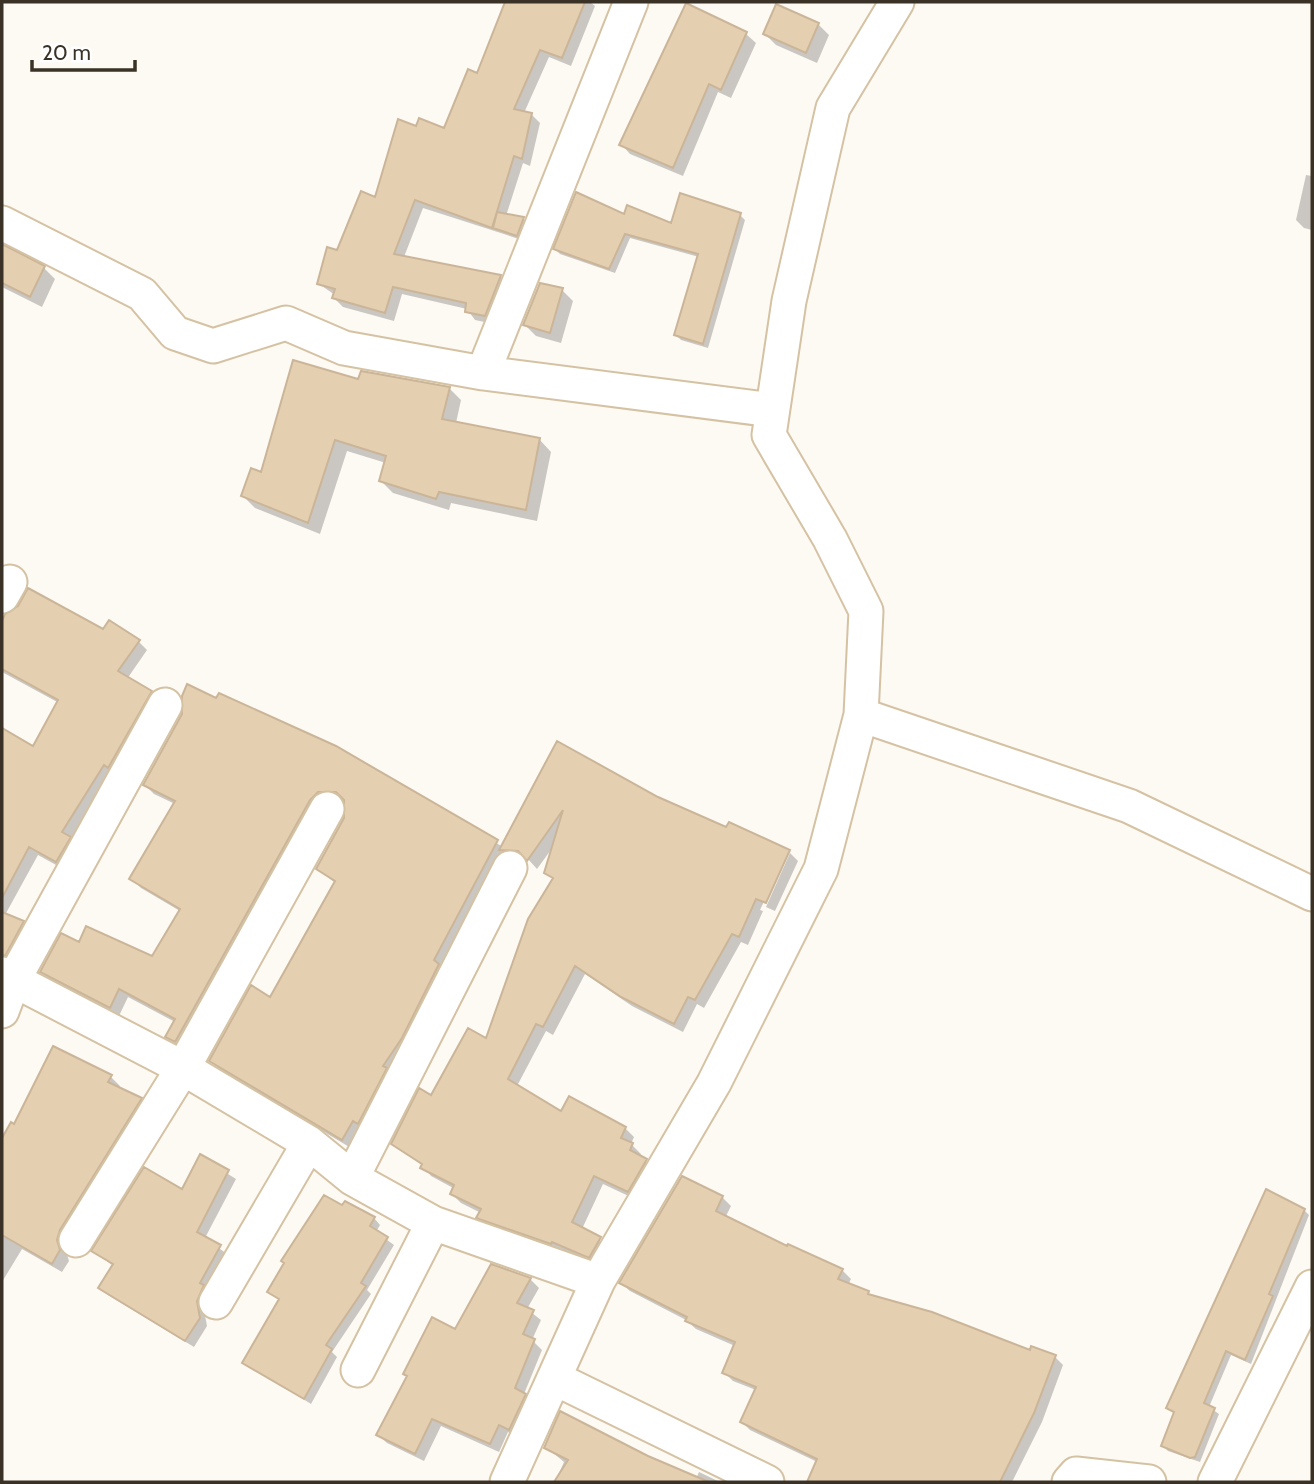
<svg xmlns="http://www.w3.org/2000/svg" width="1314" height="1484" viewBox="0 0 1314 1484" font-family="Cabin,sans-serif">
	<style>
		.shadow { fill: #0003 }
		.building { fill: #e5cfb1; stroke: #cbb598; stroke-width: 2 }
		.lines { fill: none; stroke-linecap: round; stroke-linejoin: round }
		.minor-casing { stroke: #d5c2a3; stroke-width: 37 }
		.minor { stroke: #fff; stroke-width: 33 }
	</style>
	<rect width="100%" height="100%" fill="#fdf9f3"/>
	<path class="shadow" d="M 507,2 L 590,2 L 595,6 L 571,66 L 549,57 L 524,113 L 532,115 L 540,123 L 530,166 L 523,163 L 506,216 L 523,219 L 529,224 L 522,240 L 423,208 L 404,257 L 501,276 L 509,285 L 494,324 L 475,320 L 467,309 L 402,294 L 394,321 L 343,307 L 334,298 L 335,295 L 319,284 L 376,199 L 417,129 L 445,130 L 478,75 Z
		M 818,24 L 829,35 L 817,63 L 776,45 L 765,34 Z
		M 746,34 L 756,43 L 731,98 L 718,92 L 683,176 L 630,154 L 621,144 Z
		M 1306,175 L 1312,176 L 1312,230 L 1304,228 L 1296,220 Z
		M 740,215 L 745,220 L 708,348 L 681,340 L 676,335 L 699,257 L 630,238 L 615,273 L 560,254 L 555,249 L 625,216 L 672,226 Z
		M 2,246 L 44,268 L 55,279 L 42,307 L 2,287 Z
		M 562,290 L 573,301 L 561,343 L 536,336 L 525,325 Z
		M 359,382 L 449,388 L 461,400 L 456,423 L 539,439 L 551,452 L 537,521 L 451,503 L 449,510 L 393,493 L 381,481 L 386,463 L 347,451 L 320,534 L 255,508 L 243,496 Z
		M 13,614 L 139,642 L 147,650 L 127,679 L 160,701 L 71,840 L 78,846 L 65,870 L 38,855 L 5,915 L 23,923 L 31,931 L 2,965 L 2,730 L 33,748 L 59,703 L 2,672 L 2,617 Z
		M 557,743 L 658,799 L 790,853 L 787,853 L 760,910 L 763,911 L 748,945 L 741,942 L 704,1008 L 697,1004 L 683,1032 L 632,1006 L 585,974 L 553,1035 L 546,1031 L 517,1086 L 562,1114 L 625,1128 L 634,1137 L 631,1144 L 641,1154 L 640,1157 L 655,1169 L 637,1200 L 603,1184 L 582,1229 L 609,1248 L 599,1266 L 562,1250 L 560,1252 L 488,1227 L 479,1217 L 481,1213 L 461,1203 L 452,1194 L 455,1189 L 431,1176 L 423,1166 L 393,1144 L 487,1041 L 554,880 L 546,872 L 553,847 L 537,869 L 528,859 L 510,859 L 351,1148 L 220,1070 L 211,1061 L 270,999 L 335,883 L 318,869 L 346,818 L 346,801 L 336,798 L 185,1050 L 167,1036 L 175,1022 L 128,997 L 119,1016 L 51,981 L 42,972 L 80,945 L 152,959 L 180,911 L 141,888 L 132,879 L 175,804 L 154,794 L 145,785 L 335,748 L 503,847 Z
		M 790,853 L 798,861 L 775,911 L 766,907 Z
		M 111,1077 L 120,1086 L 119,1089 L 141,1100 L 150,1109 L 66,1251 L 69,1261 L 62,1272 L 22,1249 L 2,1282 L 2,1142 L 12,1125 L 15,1127 Z
		M 201,1157 L 236,1179 L 205,1238 L 227,1254 L 204,1310 L 207,1326 L 194,1347 L 108,1295 L 100,1287 L 113,1266 L 94,1251 L 183,1191 Z
		M 722,1197 L 731,1206 L 725,1218 L 788,1249 L 842,1270 L 851,1279 L 848,1285 L 873,1297 L 1031,1352 L 1055,1357 L 1063,1365 L 1042,1422 L 1012,1482 L 867,1482 L 850,1474 L 849,1477 L 750,1430 L 742,1422 L 756,1390 L 733,1381 L 724,1372 L 735,1346 L 696,1329 L 686,1320 L 630,1291 L 621,1283 Z
		M 343,1207 L 374,1218 L 380,1225 L 376,1232 L 394,1245 L 367,1290 L 371,1294 L 332,1352 L 337,1357 L 311,1404 L 244,1362 L 280,1301 L 269,1292 Z
		M 1304,1210 L 1309,1215 L 1251,1364 L 1231,1355 L 1209,1407 L 1219,1414 L 1200,1462 L 1168,1451 L 1163,1446 L 1175,1414 L 1168,1408 L 1222,1287 Z
		M 492,1266 L 531,1280 L 539,1288 L 527,1309 L 541,1320 L 532,1340 L 542,1350 L 524,1394 L 534,1404 L 518,1438 L 508,1432 L 499,1452 L 441,1426 L 424,1461 L 387,1443 L 378,1435 L 456,1332 Z
		M 546,1447 L 647,1458 L 696,1479 L 699,1472 L 720,1482 L 555,1482 L 564,1462 Z"/>
	<path class="building" d="M 505,2 L 585,2 L 562,58 L 540,50 L 514,109 L 532,113 L 522,159 L 514,156 L 492,228 L 415,200 L 394,254 L 501,275 L 485,316 L 465,312 L 466,303 L 393,287 L 385,313 L 332,298 L 335,289 L 317,284 L 327,247 L 337,250 L 361,191 L 375,197 L 398,119 L 416,126 L 419,118 L 444,128 L 468,69 L 477,73 Z
		M 686,3 L 747,32 L 721,90 L 709,84 L 673,168 L 619,145 Z
		M 776,4 L 819,23 L 806,53 L 763,34 Z
		M 576,192 L 624,214 L 627,205 L 671,223 L 680,193 L 741,213 L 703,344 L 674,335 L 698,254 L 625,234 L 609,269 L 553,249 Z
		M 497,212 L 524,217 L 517,236 L 493,228 Z
		M 2,244 L 45,266 L 30,297 L 2,283 Z
		M 540,283 L 563,288 L 550,333 L 523,325 Z
		M 293,360 L 358,379 L 361,371 L 450,387 L 442,419 L 540,438 L 526,510 L 439,492 L 436,499 L 379,481 L 386,456 L 335,440 L 308,523 L 241,496 L 251,468 L 261,472 Z
		M 28,588 L 103,629 L 109,620 L 140,640 L 118,671 L 152,691 L 108,768 L 104,765 L 62,832 L 71,837 L 56,862 L 29,847 L 2,898 L 2,728 L 33,746 L 58,700 L 2,669 L 2,621 L 5,614 L 18,606 Z
		M 187,684 L 216,698 L 219,693 L 336,746 L 498,840 L 434,960 L 439,964 L 402,1038 L 383,1066 L 387,1068 L 358,1124 L 353,1121 L 342,1140 L 209,1061 L 251,985 L 270,997 L 335,881 L 316,869 L 344,818 L 344,800 L 336,792 L 318,792 L 310,800 L 175,1042 L 165,1037 L 175,1019 L 119,989 L 110,1008 L 40,972 L 61,933 L 79,942 L 86,926 L 152,956 L 180,909 L 129,879 L 175,801 L 143,785 L 182,714 L 182,696 Z
		M 557,741 L 658,797 L 726,827 L 729,822 L 790,850 L 766,903 L 756,899 L 739,937 L 732,934 L 695,1000 L 688,997 L 674,1024 L 621,997 L 575,966 L 543,1027 L 536,1024 L 508,1079 L 561,1111 L 569,1096 L 626,1127 L 621,1138 L 633,1143 L 630,1150 L 647,1159 L 628,1192 L 594,1176 L 572,1222 L 601,1237 L 589,1258 L 552,1242 L 551,1244 L 476,1218 L 481,1209 L 450,1194 L 454,1185 L 420,1168 L 422,1164 L 391,1144 L 419,1088 L 431,1095 L 468,1028 L 486,1038 L 528,919 L 553,878 L 544,873 L 563,810 L 527,861 L 518,851 L 499,850 Z
		M 2,912 L 24,921 L 5,956 L 2,955 Z
		M 53,1046 L 112,1075 L 108,1082 L 142,1098 L 60,1230 L 57,1240 L 60,1250 L 52,1264 L 2,1235 L 2,1138 L 11,1122 L 14,1124 Z
		M 200,1154 L 229,1170 L 197,1232 L 221,1245 L 200,1283 L 204,1285 L 197,1301 L 200,1318 L 185,1341 L 98,1288 L 113,1264 L 91,1251 L 144,1167 L 182,1189 Z
		M 682,1176 L 723,1196 L 716,1211 L 787,1246 L 788,1244 L 843,1269 L 838,1279 L 869,1291 L 868,1294 L 932,1312 L 1030,1350 L 1031,1346 L 1056,1355 L 1034,1413 L 1000,1482 L 807,1482 L 817,1459 L 740,1422 L 756,1387 L 722,1373 L 735,1342 L 685,1321 L 687,1317 L 619,1283 Z
		M 1266,1189 L 1305,1209 L 1269,1294 L 1273,1296 L 1245,1360 L 1226,1351 L 1204,1403 L 1215,1408 L 1195,1457 L 1190,1458 L 1161,1446 L 1174,1412 L 1166,1408 Z
		M 324,1195 L 342,1205 L 345,1201 L 375,1217 L 370,1226 L 388,1237 L 361,1283 L 366,1286 L 326,1345 L 332,1349 L 304,1399 L 242,1363 L 279,1299 L 267,1292 L 284,1263 L 281,1261 Z
		M 491,1264 L 531,1278 L 517,1303 L 534,1310 L 523,1334 L 535,1339 L 515,1388 L 526,1394 L 509,1430 L 499,1425 L 490,1444 L 432,1419 L 415,1454 L 376,1435 L 407,1376 L 403,1374 L 432,1317 L 455,1329 Z
		M 560,1411 L 648,1456 L 709,1482 L 554,1482 L 568,1460 L 544,1448 Z"/>
	<g class="lines">
		<defs>
			<path id="minor" d="M 2,223 L 142,294 L 175,333 L 213,346 L 286,323 L 344,348 L 483,373 L 772,410
				M 483,373 L 631,2
				M 2,596 L 10,582
				M 861,715 L 1129,806 L 1312,894
				M 2,974 L 183,1068 L 309,1143 L 352,1178 L 433,1223 L 598,1281
				M 2,1011 L 14,979 L 165,705
				M 352,1178 L 510,868
				M 76,1240 L 183,1068 L 327,809
				M 216,1302 L 309,1143
				M 358,1370 L 433,1223
				M 554,1378 L 767,1482
				M 507,1482 L 598,1281 L 714,1083 L 821,869 L 861,715 L 866,611 L 830,539 L 769,435 L 789,301 L 833,108 L 897,2
				M 1069,1482 L 1076,1474 L 1149,1482
				M 1215,1482 L 1312,1287"/>
		</defs>
		<use href="#minor" class="minor-casing"/>
		<use href="#minor" class="minor"/>
	</g>
	<rect width="1314" height="1484" fill="none" stroke="#3a3226" stroke-width="7"/>
	<path d="M32 60v10h103v-10" fill="none" stroke="#3a3226" stroke-width="3.5"/>
	<text x="42" y="60" font-size="21" fill="#3a3226" stroke="#ffffff" stroke-width="5" paint-order="stroke">20 m</text>
</svg>
